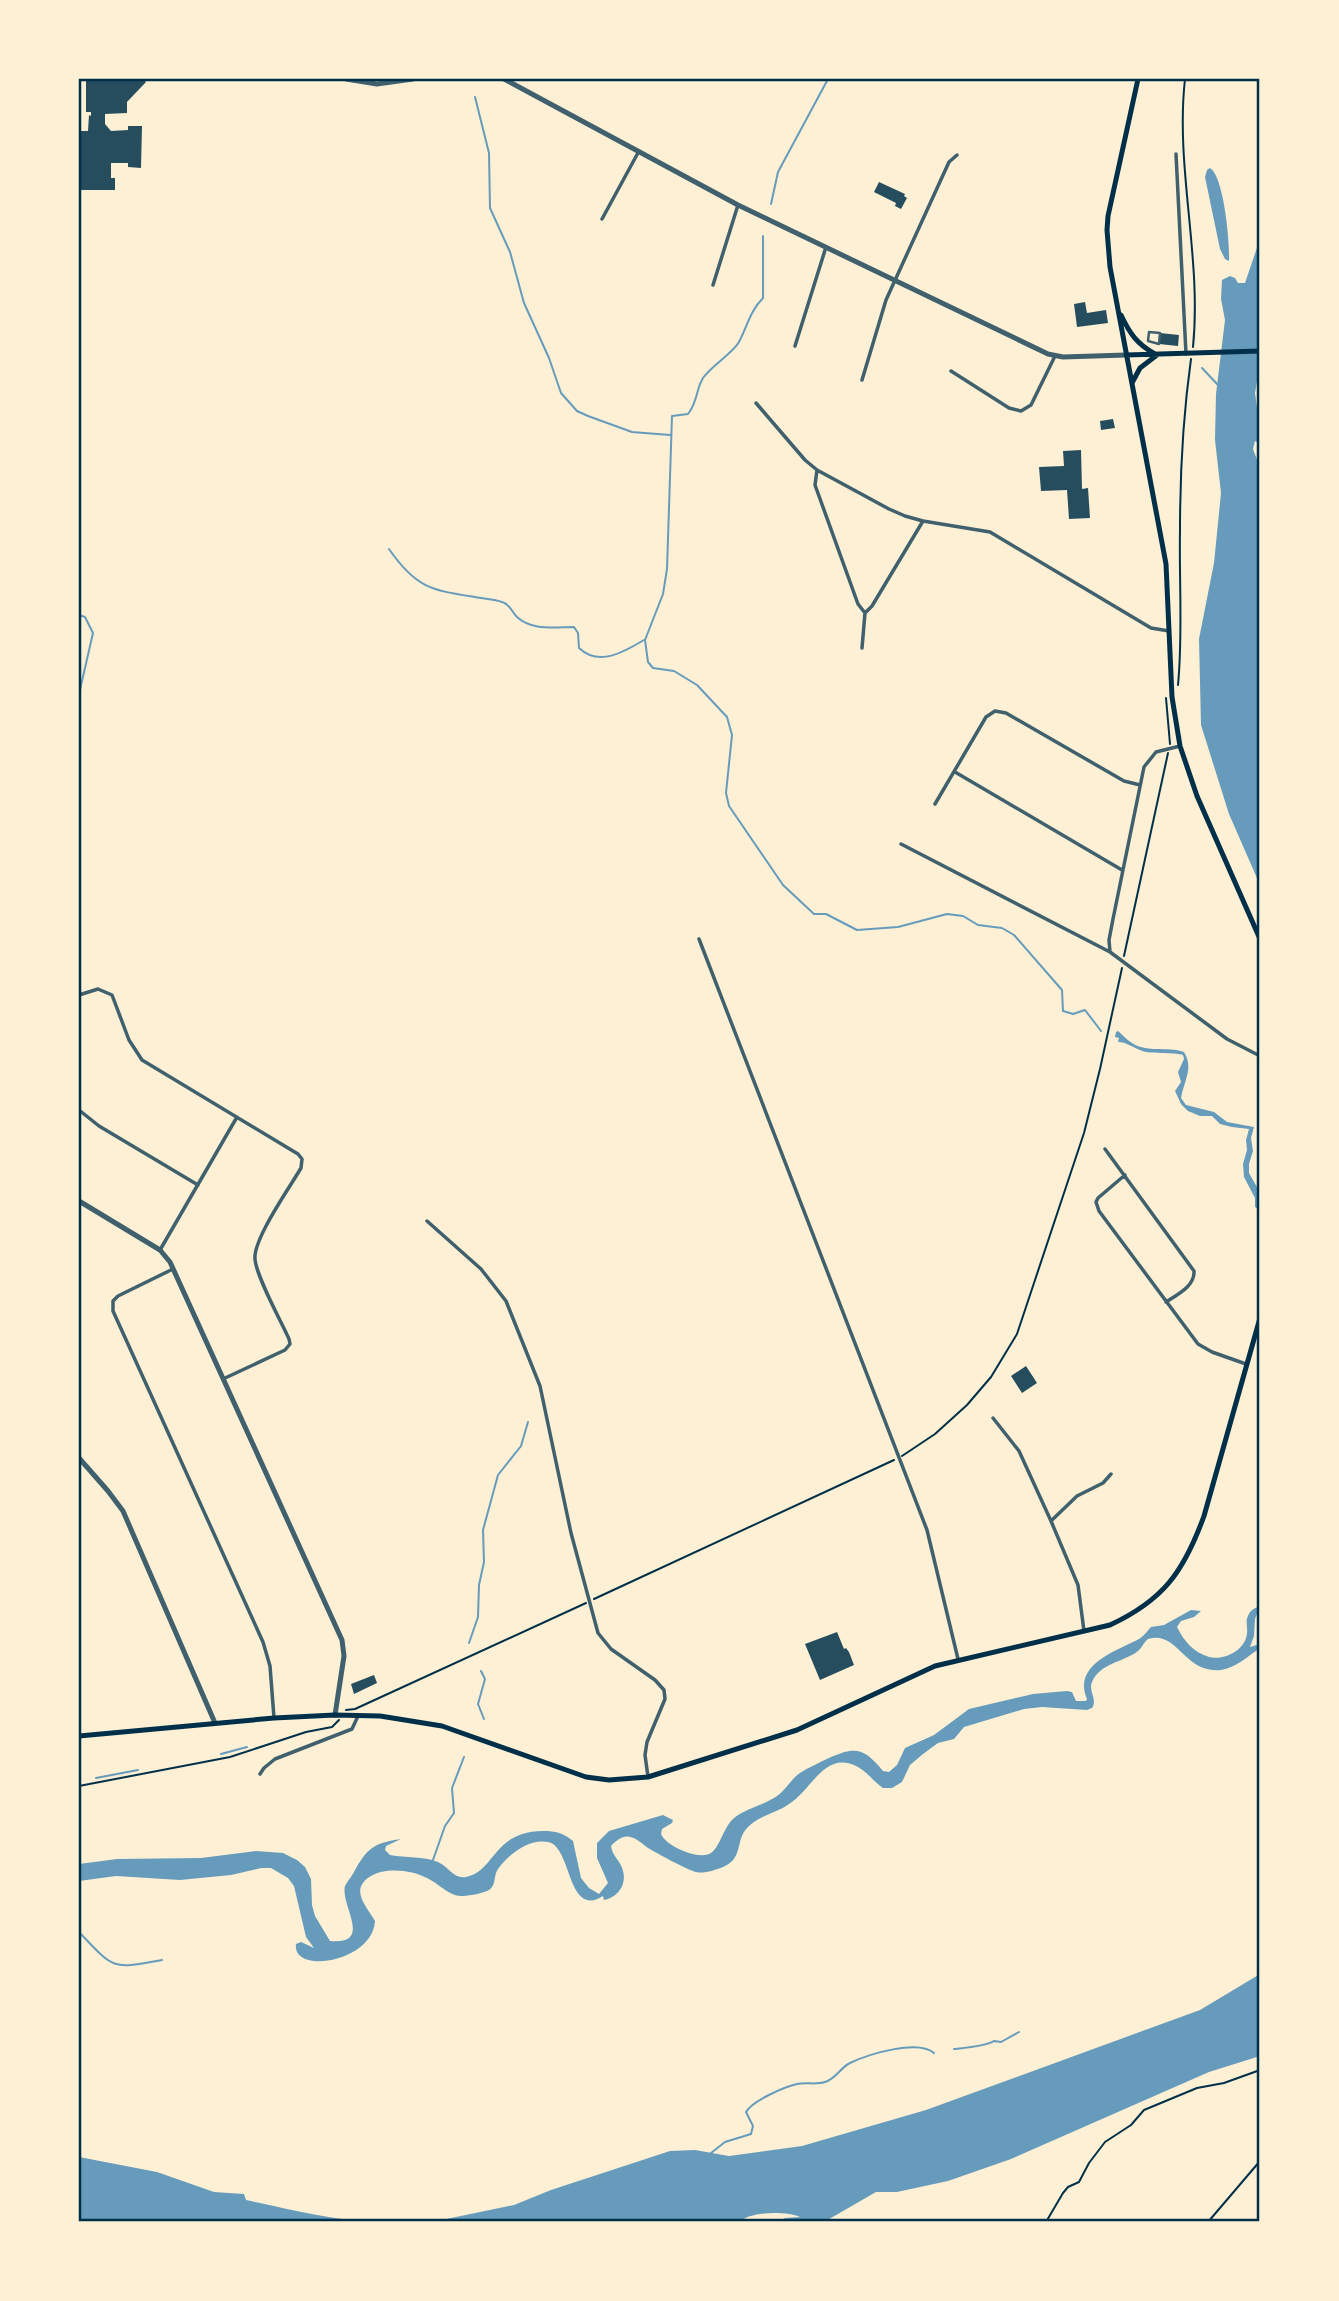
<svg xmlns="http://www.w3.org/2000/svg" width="1339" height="2301" viewBox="0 0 1339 2301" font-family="'Public Sans',sans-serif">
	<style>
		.water { fill: #669bbc }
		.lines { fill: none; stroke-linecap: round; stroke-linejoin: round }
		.stream { stroke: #669bbc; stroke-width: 2 }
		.building { fill: #264d5e }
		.path { stroke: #003049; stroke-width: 2 }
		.pedestrian { stroke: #3f606c; stroke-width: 2.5 }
		.minor { stroke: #3f606c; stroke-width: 3.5 }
		.tertiary { stroke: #3f606c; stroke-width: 5 }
		.secondary { stroke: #003049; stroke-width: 5 }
		.neatline { fill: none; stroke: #003049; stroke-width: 2.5 }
	</style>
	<rect width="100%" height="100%" fill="#fdf0d5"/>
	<path class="water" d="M 1210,168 C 1224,176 1230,244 1229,261 L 1225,259 L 1220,249 L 1205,177 L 1207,170 Z
		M 1260,239 L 1260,364 L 1255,393 L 1259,422 L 1257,439 L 1260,440 L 1260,444 L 1255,441 L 1253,449 L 1259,465 L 1260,452 L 1260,885 L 1229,814 L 1201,725 L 1199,639 L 1214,563 L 1221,493 L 1215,440 L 1216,394 L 1225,320 L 1221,299 L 1222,280 L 1230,276 L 1235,278 L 1238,283 L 1245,283 Z
		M 1118,1031 C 1123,1035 1127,1040 1132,1043 C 1147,1053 1167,1046 1184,1052 C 1194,1068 1184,1081 1181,1098 L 1186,1105 L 1214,1112 L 1227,1122 L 1254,1127 L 1251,1138 L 1253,1151 L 1249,1164 L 1249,1173 L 1258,1189 L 1260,1210 L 1255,1207 L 1255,1198 L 1244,1177 L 1243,1164 L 1247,1150 L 1246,1140 L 1249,1129 L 1232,1127 L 1220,1124 L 1212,1116 L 1200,1116 L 1188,1111 L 1181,1104 L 1175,1091 L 1181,1082 L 1178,1072 L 1184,1059 L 1183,1055 C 1171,1052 1159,1054 1146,1052 C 1136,1050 1128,1042 1118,1042 L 1119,1038 L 1115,1037 L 1116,1032 Z
		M 1260,1606 L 1255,1619 L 1254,1636 L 1250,1647 L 1260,1644 L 1260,1648 C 1248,1656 1236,1668 1221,1670 C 1184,1674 1178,1630 1148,1639 C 1143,1643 1142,1648 1138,1651 C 1124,1662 1100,1663 1092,1682 C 1088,1692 1098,1699 1092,1708 L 1087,1710 L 1042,1707 L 1024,1709 L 964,1727 L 954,1739 L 938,1743 L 923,1754 L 910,1765 L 902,1782 L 892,1788 L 883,1788 C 874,1782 867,1772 858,1767 C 825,1749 812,1790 789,1804 C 775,1814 761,1814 747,1828 C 735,1841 744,1858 723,1867 C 715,1870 704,1874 696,1872 C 687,1870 657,1853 648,1848 C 643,1844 636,1838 630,1837 C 623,1835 616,1841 611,1846 C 612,1856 621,1861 623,1871 C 627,1885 617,1898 604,1900 L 603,1896 C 567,1919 572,1846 548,1842 C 529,1838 509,1854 498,1869 C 493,1876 497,1887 487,1891 C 480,1894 467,1896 460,1896 C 448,1895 438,1883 427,1878 C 412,1870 386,1867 371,1876 C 349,1889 366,1906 375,1921 C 373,1962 292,1975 296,1944 L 301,1942 L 314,1948 L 306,1937 L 294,1886 L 288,1878 L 271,1868 L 261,1868 L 231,1875 L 180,1880 L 116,1876 L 79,1881 L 79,1864 L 117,1859 L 201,1858 L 256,1851 L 283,1853 L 297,1860 L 305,1867 L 311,1879 L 312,1905 L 315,1916 L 330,1941 C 374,1945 340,1905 345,1886 C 347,1882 352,1876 354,1872 C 367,1848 374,1843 401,1839 L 386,1846 L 385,1850 L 390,1855 C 406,1858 423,1856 438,1862 C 449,1867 453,1879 466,1877 C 495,1872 493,1831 543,1831 C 556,1831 563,1833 573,1841 L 581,1878 L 589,1888 L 599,1894 L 608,1883 L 597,1858 L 597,1843 L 609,1831 L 663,1815 L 673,1820 L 672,1823 L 662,1829 L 661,1834 C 666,1846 699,1861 711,1853 C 720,1847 724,1826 734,1818 C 747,1808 764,1805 777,1796 C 786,1790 791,1779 800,1773 C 809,1767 819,1763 829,1758 C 856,1746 864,1748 883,1771 L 889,1772 L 897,1765 L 905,1748 L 934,1735 L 969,1709 L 1033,1694 L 1067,1691 L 1072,1692 L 1076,1701 L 1086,1701 L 1087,1699 C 1072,1665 1116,1651 1139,1639 C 1144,1636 1147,1631 1151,1627 L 1164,1625 L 1191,1610 L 1201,1611 L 1194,1617 L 1181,1621 L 1177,1627 C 1184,1641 1193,1652 1209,1657 C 1224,1661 1246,1650 1247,1633 C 1248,1627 1245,1622 1248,1616 C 1250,1610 1255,1608 1260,1606 Z
		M 1260,1974 L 1260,2056 L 1209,2072 L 1011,2159 L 948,2181 L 897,2192 L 876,2192 L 824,2222 L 779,2222 L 785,2218 L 800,2217 C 787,2211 749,2211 740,2222 L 432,2222 L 514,2205 L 551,2190 L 670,2151 L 695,2150 L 729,2156 L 802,2146 L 926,2110 L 1200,2010 Z
		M 79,2157 L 157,2172 L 214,2192 L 244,2194 L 246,2200 C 289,2209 334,2221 379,2222 L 79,2222 Z"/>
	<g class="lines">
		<path class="stream" d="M 475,97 L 489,153 L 490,208 L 510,252 L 524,303 L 549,358 L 561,393 L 577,411 L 588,416 L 632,432 L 670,435
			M 771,204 L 778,172 L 828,79
			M 763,236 L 763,298 C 750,311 747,327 739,342 C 732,354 712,365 703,378 C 696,389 698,401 688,414 L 672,416 L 667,569 L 663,594 L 645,640 L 648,662 L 653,668 L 674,671 L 697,685 L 727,717 L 732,735 L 726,793 L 729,806 L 783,885 L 814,914 L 826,914 L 857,930 L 898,927 L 947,914 L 963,916 L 978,925 L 1002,928 L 1014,935 L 1062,990 L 1063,1011 L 1073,1014 L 1085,1010 L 1101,1031
			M 1202,368 L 1218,385
			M 389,549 C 416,588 431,590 475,597 C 484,599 494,599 502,602 C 510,604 511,611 517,617 C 532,631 555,627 574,627 L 578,633 L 579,648 C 599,667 624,652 644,640
			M 79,615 L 85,617 L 93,633 L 79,694
			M 469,1643 L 478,1617 L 479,1585 L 484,1562 L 483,1530 L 498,1475 L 521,1446 L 528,1422
			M 481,1671 L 485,1679 L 478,1704 L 484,1719
			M 221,1754 L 247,1747
			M 96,1778 L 138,1770
			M 433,1860 L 445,1826 L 454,1813 L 452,1788 L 464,1757
			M 79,1932 C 115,1970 111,1969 162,1960
			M 954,2049 C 963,2048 987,2046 994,2041 L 1001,2042 L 1019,2032
			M 711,2153 L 725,2142 L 751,2134 L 753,2126 L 746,2112 C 752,2101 784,2087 797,2084 C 806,2082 816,2085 825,2082 C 836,2079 841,2067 850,2063 C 869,2054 918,2039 934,2053"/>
	</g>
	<path class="building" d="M 86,79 L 143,79 L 146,82 L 127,102 L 127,113 L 105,114 L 105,124 L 111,131 L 128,130 L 128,126 L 142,126 L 141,168 L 128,167 L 128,163 L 111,163 L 111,178 L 115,178 L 115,190 L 79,190 L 79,131 L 88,131 L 89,115 L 91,116 L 91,112 L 86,112 Z
		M 879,182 L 905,194 L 904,196 L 907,198 L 901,209 L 895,206 L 896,203 L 874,192 Z
		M 1085,302 L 1087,313 L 1106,310 L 1108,323 L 1077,327 L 1074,304 Z
		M 1160,333 L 1179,335 L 1178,346 L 1159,344 Z
		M 1113,419 L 1115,428 L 1101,430 L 1100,421 Z
		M 1081,450 L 1082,489 L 1088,488 L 1090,518 L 1069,519 L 1067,490 L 1041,491 L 1039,467 L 1064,466 L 1063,451 Z
		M 1026,1366 L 1037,1383 L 1022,1393 L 1011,1376 Z
		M 837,1632 L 844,1649 L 846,1648 L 849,1652 L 854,1665 L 820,1680 L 805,1644 Z
		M 374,1675 L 377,1683 L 354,1694 L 351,1684 Z"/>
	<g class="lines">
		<path class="path" d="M 1185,79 C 1175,168 1202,257 1193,347
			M 1178,685 C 1183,634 1179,582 1180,530 C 1180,473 1183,416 1191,359
			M 1166,698 L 1170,744
			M 1124,956 L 1168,753
			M 902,1456 L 935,1434 L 967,1405 L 991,1377 L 1017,1334 L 1084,1133 L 1100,1069 L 1122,968
			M 594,1599 L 894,1460
			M 346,1710 L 355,1709 L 586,1603
			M 79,1786 L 230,1757 L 306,1732 L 332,1727 L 339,1720
			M 1046,2222 L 1063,2193 L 1068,2187 L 1079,2182 L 1089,2163 L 1105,2142 L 1131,2125 L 1144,2110 L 1197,2088 L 1224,2083 L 1260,2070
			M 1208,2222 L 1260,2161"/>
		<path class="pedestrian" d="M 1149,332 L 1160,333 L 1159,344 L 1148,341 Z"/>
		<path class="minor" d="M 1176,154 L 1186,354
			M 602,219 L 639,151
			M 713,285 L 738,205
			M 795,346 L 826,247
			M 951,371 L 1009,408 L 1021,411 L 1031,405 L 1055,356
			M 862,380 L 886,300 L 949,162 L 957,155
			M 756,403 L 805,460 L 817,470 L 889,509 L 905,516 L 923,521 L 990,532 L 1151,628 L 1169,631
			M 817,470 L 815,485 L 858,604 L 865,613 L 872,606 L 923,521
			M 862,648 L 865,613
			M 955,772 L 1122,870
			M 935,804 L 986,717 L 995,711 L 1006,713 L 1124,781 L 1140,785
			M 901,844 L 1110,952 L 1227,1039 L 1260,1056
			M 699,939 L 927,1530 L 958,1659
			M 1110,952 L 1109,940 L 1113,919 L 1144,767 L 1156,752 L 1180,746
			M 79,995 L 98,989 L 112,995 L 129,1040 L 142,1060 L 298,1154 L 302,1159 L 301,1168 C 290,1187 253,1239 255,1259 C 256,1276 281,1321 289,1339 L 290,1344 L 285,1350 L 223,1379
			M 79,1110 L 99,1126 L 198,1185
			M 1105,1149 L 1194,1271 C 1195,1286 1178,1294 1166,1302
			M 1125,1175 L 1098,1198 L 1096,1202 L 1099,1211 L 1198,1344 L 1212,1352 L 1246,1364
			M 427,1221 L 481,1269 L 506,1301 L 540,1386 L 571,1533 L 598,1633 L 611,1649 L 655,1680 L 664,1690 L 665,1699 L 647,1742 L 645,1755 L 648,1777
			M 160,1250 L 237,1117
			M 173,1269 L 118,1296 L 113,1301 L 113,1311 L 263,1642 L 270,1666 L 274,1718
			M 993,1418 L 1019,1451 L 1051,1521 L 1078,1585 L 1084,1631
			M 1051,1521 L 1077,1496 L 1103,1483 L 1111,1474
			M 260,1774 L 264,1768 L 275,1759 L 352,1729 L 358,1716"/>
		<path class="tertiary" d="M 346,79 L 377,84 L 413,79
			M 504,79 L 738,205 L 1048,354 L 1063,357 L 1126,355
			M 79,1201 L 160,1250 L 170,1262 L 342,1640 L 344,1656 L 335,1715
			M 79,1458 L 108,1491 L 123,1511 L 215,1723"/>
		<path class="secondary" d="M 1138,79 L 1108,216 L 1107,230 L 1110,267 L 1166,564 L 1172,697 L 1180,746 L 1197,796 L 1260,939
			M 1121,315 C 1130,334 1137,344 1155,354
			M 1126,355 L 1260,351
			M 1132,383 L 1140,368 L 1157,355
			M 79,1736 L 274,1718 L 335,1715 L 380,1716 L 442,1726 L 586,1777 L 609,1780 L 648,1777 L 797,1730 L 935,1666 L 1110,1625 C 1164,1600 1184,1571 1204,1516 L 1260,1318"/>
	</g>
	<rect width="1339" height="2301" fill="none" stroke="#fdf0d5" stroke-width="161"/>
	<rect x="80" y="80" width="1178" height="2140" class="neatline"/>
</svg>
